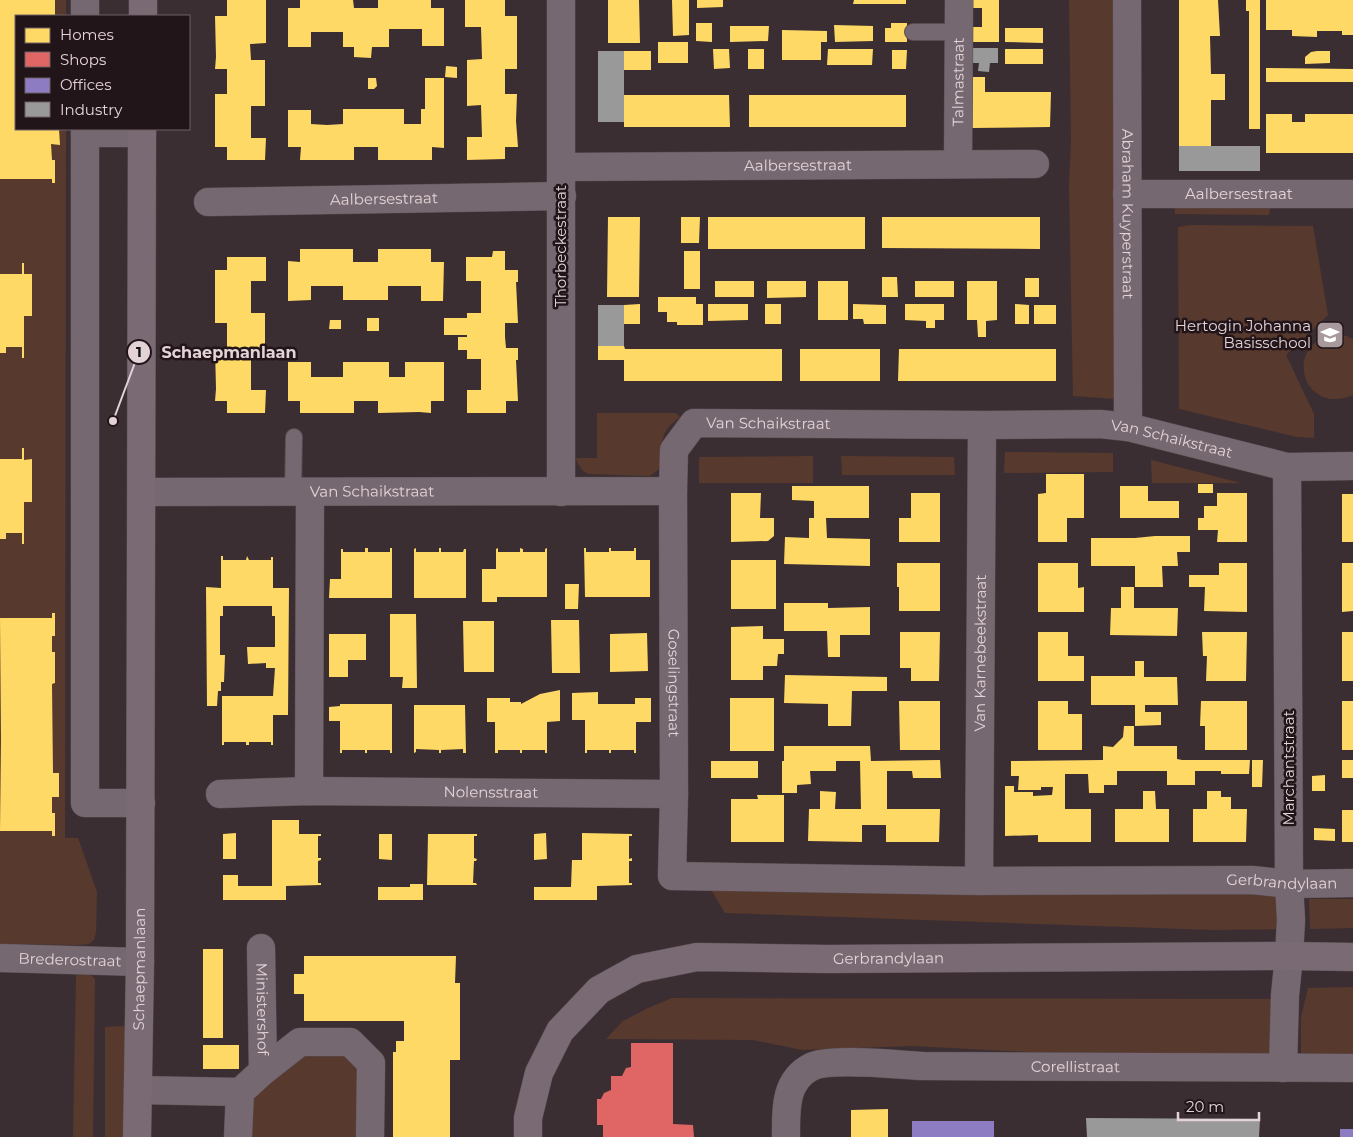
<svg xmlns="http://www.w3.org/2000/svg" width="1353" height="1137" viewBox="0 0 1353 1137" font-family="Montserrat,sans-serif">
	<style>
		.green { fill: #58392e }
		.homes { fill: #ffd966 }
		.shops { fill: #e06666 }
		.offices { fill: #8e7cc3 }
		.industry { fill: #999 }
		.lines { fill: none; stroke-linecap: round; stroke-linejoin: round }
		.lane-casing { stroke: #584c50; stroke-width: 18 }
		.street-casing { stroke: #584c50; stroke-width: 29 }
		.secondary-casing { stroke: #584c50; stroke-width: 29 }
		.lane { stroke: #766870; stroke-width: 16 }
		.street { stroke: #766870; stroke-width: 28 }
		.secondary { stroke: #796a73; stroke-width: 28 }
		.labels { text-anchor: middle; stroke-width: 5; stroke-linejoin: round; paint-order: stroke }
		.street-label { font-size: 15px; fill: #e3d2d6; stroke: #211519 }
		.poi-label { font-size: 15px; fill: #e3d2d6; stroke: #211519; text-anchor: end }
		.leader { fill: none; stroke: #e3d2d6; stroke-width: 2 }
		.callout-dot { fill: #e3d2d6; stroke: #211519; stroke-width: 2 }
		.mark-label { font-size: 15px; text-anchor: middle; font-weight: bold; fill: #111 }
		.callout-label { font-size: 16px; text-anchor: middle; font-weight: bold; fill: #e3d2d6; stroke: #211519; stroke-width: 5; stroke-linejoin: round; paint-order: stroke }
	</style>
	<rect width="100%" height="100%" fill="#3b2e32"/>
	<path class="green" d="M 0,0 L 66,0 L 66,16 L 16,16 L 16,129 L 66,129 L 65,838 L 78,838 L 97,892 L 96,932 L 94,940 L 89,944 L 80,945 L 0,944 Z
		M 1069,0 L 1116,0 L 1116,399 L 1073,396 L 1069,185 L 1071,141 Z
		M 1174,204 L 1271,204 L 1269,215 L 1175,214 Z
		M 1192,225 L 1313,226 L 1328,315 L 1286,355 L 1314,414 L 1314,438 L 1297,437 L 1179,409 L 1178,227 Z
		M 1335,334 L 1346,336 L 1353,339 L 1353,395 C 1303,417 1281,344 1335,334 Z
		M 597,413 L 676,413 L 680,417 C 672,423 666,428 663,438 C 658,453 669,468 649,476 L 588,474 L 582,470 L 575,458 L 597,458 Z
		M 1005,452 L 1113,453 L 1113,472 L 1004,473 Z
		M 813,456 L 813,483 L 699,483 L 699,457 Z
		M 841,456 L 954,457 L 955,475 L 842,475 Z
		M 1151,460 L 1241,483 L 1152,483 Z
		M 707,883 L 1273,894 L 1281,903 L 1285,929 L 1213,930 L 725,913 Z
		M 1309,899 L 1353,899 L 1353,928 L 1310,929 Z
		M 88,974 L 92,976 L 95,979 L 93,1137 L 73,1137 L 76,975 Z
		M 1353,987 L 1353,1067 L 1301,1057 L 1301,1017 L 1308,988 Z
		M 672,998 L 1274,999 L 1272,1060 L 1263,1064 L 912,1046 L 802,1050 L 753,1040 L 606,1039 L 623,1021 L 648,1008 Z
		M 125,1026 L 126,1137 L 105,1137 L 105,1027 Z
		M 348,1052 L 361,1071 L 360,1137 L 250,1137 L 251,1097 L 299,1053 Z"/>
	<path class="homes" d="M 0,0 L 55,0 L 55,16 L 16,16 L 16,129 L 59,129 L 60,145 L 51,144 L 52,160 L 55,160 L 55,183 L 52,183 L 52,179 L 0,179 Z
		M 227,0 L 266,0 L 266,43 L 250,44 L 251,60 L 265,60 L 265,106 L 251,106 L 251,138 L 266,138 L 265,160 L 227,160 L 227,147 L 215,147 L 215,94 L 227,94 L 227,69 L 215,69 L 216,57 L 215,16 L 227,16 Z
		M 300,0 L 353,0 L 354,8 L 378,8 L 378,0 L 431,0 L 431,8 L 444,8 L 444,46 L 422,46 L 422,29 L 389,29 L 389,47 L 372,47 L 371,58 L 354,57 L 354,47 L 343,47 L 343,32 L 311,32 L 311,47 L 288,47 L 288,8 L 300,8 Z
		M 465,0 L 505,0 L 505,16 L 517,16 L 517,69 L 505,69 L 505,94 L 517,94 L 516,121 L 518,147 L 505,147 L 505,159 L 467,160 L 467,137 L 482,137 L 481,105 L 467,106 L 467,60 L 482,59 L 481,27 L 465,27 Z
		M 608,0 L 639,0 L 640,43 L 608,43 Z
		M 672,0 L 689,0 L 689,35 L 673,36 Z
		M 697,0 L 723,0 L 723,7 L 697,8 Z
		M 854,0 L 906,0 L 906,4 L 853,4 Z
		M 972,0 L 999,0 L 999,42 L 972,42 L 972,27 L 982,27 L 982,8 L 972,8 Z
		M 1179,0 L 1218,0 L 1220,36 L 1210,36 L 1211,74 L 1225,74 L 1225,100 L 1211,100 L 1211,146 L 1179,146 Z
		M 1246,0 L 1260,0 L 1260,129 L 1249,129 L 1249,11 L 1246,11 Z
		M 1266,0 L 1353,0 L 1353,35 L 1342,35 L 1342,31 L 1317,31 L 1317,37 L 1292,36 L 1292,30 L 1266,30 Z
		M 696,23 L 712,23 L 712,42 L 696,41 Z
		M 891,23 L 907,23 L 907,42 L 885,42 L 885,28 L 891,28 Z
		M 834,25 L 873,26 L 873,41 L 835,42 Z
		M 730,26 L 769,26 L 768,41 L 730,42 Z
		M 1005,28 L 1043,28 L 1043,43 L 1005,42 Z
		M 782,30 L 827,31 L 827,42 L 821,42 L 821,60 L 782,60 Z
		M 658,42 L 688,42 L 688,63 L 658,63 Z
		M 713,49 L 729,49 L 730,68 L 714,69 Z
		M 748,49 L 764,49 L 764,69 L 748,69 Z
		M 828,49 L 873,49 L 872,65 L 827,65 Z
		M 1005,49 L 1043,49 L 1043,64 L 1005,64 Z
		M 892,50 L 907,50 L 906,69 L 892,69 Z
		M 624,51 L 651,51 L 651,70 L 624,70 Z
		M 1317,51 L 1330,51 L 1330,63 L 1305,64 L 1305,57 L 1311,52 Z
		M 446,66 L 457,67 L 457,78 L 445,77 Z
		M 1266,68 L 1353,69 L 1353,82 L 1266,82 Z
		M 972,77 L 985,77 L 985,92 L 1051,92 L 1050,127 L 972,128 Z
		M 368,78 L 376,78 L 377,86 L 374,89 L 368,89 Z
		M 425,78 L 444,78 L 444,148 L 432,147 L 432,160 L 378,160 L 378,147 L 354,147 L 354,160 L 300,160 L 301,147 L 288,147 L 288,110 L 311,110 L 311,124 L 327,125 L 343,124 L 343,109 L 404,109 L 404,124 L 421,124 L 421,109 L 425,109 Z
		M 624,95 L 729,95 L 730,127 L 624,127 Z
		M 749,95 L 906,95 L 906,127 L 749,127 Z
		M 1266,114 L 1292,114 L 1292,122 L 1305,122 L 1305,114 L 1353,114 L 1353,153 L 1266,153 Z
		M 608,217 L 640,217 L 639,297 L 607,297 Z
		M 681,217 L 700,217 L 699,243 L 681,243 Z
		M 708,217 L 865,217 L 865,249 L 708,249 Z
		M 882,217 L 1040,217 L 1040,249 L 882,248 Z
		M 300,249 L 353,249 L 353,262 L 378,262 L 378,249 L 431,249 L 431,262 L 444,262 L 443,301 L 421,301 L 421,286 L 388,286 L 388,300 L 343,300 L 343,286 L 311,286 L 311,300 L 288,301 L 288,261 L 300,262 Z
		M 493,251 L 505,251 L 505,270 L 518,270 L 518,282 L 516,282 L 518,323 L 505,323 L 505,337 L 506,348 L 518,348 L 518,360 L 516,360 L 518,401 L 506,401 L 506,413 L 467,413 L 467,390 L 481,390 L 481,359 L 467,359 L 467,350 L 458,350 L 458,337 L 467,337 L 467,335 L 444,335 L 444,318 L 467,318 L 467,313 L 481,313 L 481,281 L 466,281 L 466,257 L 492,257 Z
		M 684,251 L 700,251 L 700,289 L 684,289 Z
		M 227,257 L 266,257 L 266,281 L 251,281 L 251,313 L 265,313 L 265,359 L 251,359 L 251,390 L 266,390 L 265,413 L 227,413 L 227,401 L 215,401 L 216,389 L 215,348 L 227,348 L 227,323 L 215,323 L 215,270 L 227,270 Z
		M 22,263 L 24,263 L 24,274 L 32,274 L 32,316 L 24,316 L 24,358 L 22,358 L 22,347 L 6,347 L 6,353 L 0,353 L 0,274 L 22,274 Z
		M 882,277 L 897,277 L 898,297 L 882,297 Z
		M 1025,278 L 1039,278 L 1039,297 L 1025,297 Z
		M 715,281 L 754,281 L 754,297 L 715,297 Z
		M 767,281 L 806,281 L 806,297 L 767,298 Z
		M 818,281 L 848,281 L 848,320 L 818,320 Z
		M 915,281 L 954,281 L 954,297 L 915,297 Z
		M 967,281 L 997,281 L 997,320 L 986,321 L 986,337 L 978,337 L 977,320 L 967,320 Z
		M 658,297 L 696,297 L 696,304 L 703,304 L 703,325 L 677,325 L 677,322 L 667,322 L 667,312 L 658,312 Z
		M 640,304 L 640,324 L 624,324 L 624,305 Z
		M 708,304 L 748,304 L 748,320 L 708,321 Z
		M 765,304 L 781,304 L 781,324 L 765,324 Z
		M 853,304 L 886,305 L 886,324 L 864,324 L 863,319 L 853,319 Z
		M 905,304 L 944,304 L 944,320 L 935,320 L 935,328 L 926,328 L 926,321 L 905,320 Z
		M 1015,304 L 1029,305 L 1029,324 L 1015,324 Z
		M 1034,305 L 1056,305 L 1056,324 L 1034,324 Z
		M 367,318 L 379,318 L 379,331 L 367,331 Z
		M 330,320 L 341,320 L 341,329 L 329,329 Z
		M 598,346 L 624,346 L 625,349 L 782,349 L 782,381 L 624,381 L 624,360 L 598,360 Z
		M 800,349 L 880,349 L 880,381 L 800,381 Z
		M 899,349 L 1056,349 L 1056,381 L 898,381 Z
		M 288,362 L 311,362 L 311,377 L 343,377 L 343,362 L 389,362 L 389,377 L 405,377 L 405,362 L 444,362 L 444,401 L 431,401 L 431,413 L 419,412 L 378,413 L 378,401 L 354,401 L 354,413 L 300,413 L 300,401 L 288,401 Z
		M 22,448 L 24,448 L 24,460 L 32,459 L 32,502 L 24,502 L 24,544 L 22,544 L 22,533 L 6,533 L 6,539 L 0,539 L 0,459 L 22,459 Z
		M 1046,474 L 1084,474 L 1084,518 L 1067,518 L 1067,542 L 1038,542 L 1038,494 L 1046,493 Z
		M 1198,484 L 1213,484 L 1213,493 L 1198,493 Z
		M 792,486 L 869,486 L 869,518 L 826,518 L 827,538 L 870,539 L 870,566 L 784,564 L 785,537 L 809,538 L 809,518 L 814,518 L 814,501 L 792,500 Z
		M 1120,486 L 1148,486 L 1148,501 L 1179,501 L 1179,518 L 1120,518 Z
		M 731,493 L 761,493 L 760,518 L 774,518 L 774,536 L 768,541 L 731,542 Z
		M 911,493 L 940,493 L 940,542 L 899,542 L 899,518 L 911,518 Z
		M 1217,493 L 1247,493 L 1247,542 L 1217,542 L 1218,530 L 1198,530 L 1198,518 L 1204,518 L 1204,506 L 1217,506 Z
		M 1342,494 L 1353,494 L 1353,542 L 1342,542 Z
		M 1155,536 L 1190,536 L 1190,552 L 1177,552 L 1178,566 L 1162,566 L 1163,587 L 1135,587 L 1135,566 L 1091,566 L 1091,538 L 1135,538 Z
		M 365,548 L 368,548 L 368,552 L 390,552 L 390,548 L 392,548 L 392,598 L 329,598 L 330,579 L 341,579 L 341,549 L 343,549 L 343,552 L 365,552 Z
		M 416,548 L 416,552 L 439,552 L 439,548 L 441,548 L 441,552 L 463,552 L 464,549 L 466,549 L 466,598 L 414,598 L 414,549 Z
		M 498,548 L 498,552 L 520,552 L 520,548 L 523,549 L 523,552 L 545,552 L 545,549 L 547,548 L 547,597 L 497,597 L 497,602 L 482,602 L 482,569 L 496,569 L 496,549 Z
		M 584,548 L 586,548 L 586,552 L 609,552 L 609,548 L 611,548 L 611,551 L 634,551 L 634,548 L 636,548 L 636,560 L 650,560 L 650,597 L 585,597 Z
		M 221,556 L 223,556 L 223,560 L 246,560 L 247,556 L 249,560 L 271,560 L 271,557 L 273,557 L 273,588 L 289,588 L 288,715 L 273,715 L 273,745 L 271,745 L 271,742 L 249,742 L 249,745 L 246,745 L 246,742 L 224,742 L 224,745 L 222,745 L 222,696 L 273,696 L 275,668 L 266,668 L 266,663 L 248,664 L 247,647 L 275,647 L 275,616 L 272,616 L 272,606 L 223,606 L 223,616 L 220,616 L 220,655 L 225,655 L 224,682 L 221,682 L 221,691 L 218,691 L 217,706 L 207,706 L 206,587 L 221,588 Z
		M 731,560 L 776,560 L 776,609 L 731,609 Z
		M 897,563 L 940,563 L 940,611 L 899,611 L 899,587 L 897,587 Z
		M 1038,563 L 1078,563 L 1078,588 L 1084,587 L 1084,612 L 1038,612 Z
		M 1219,563 L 1247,563 L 1247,612 L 1204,611 L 1205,587 L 1189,587 L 1189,575 L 1219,575 Z
		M 1342,563 L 1353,563 L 1353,611 L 1342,612 Z
		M 565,584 L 579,584 L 578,609 L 565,609 Z
		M 1121,587 L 1134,587 L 1134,608 L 1178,608 L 1177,636 L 1110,635 L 1111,608 L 1121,608 Z
		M 784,603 L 828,603 L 828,608 L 870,607 L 870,635 L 840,635 L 840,657 L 828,657 L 827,631 L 784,631 Z
		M 52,613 L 55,613 L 55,636 L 52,636 L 52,652 L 55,652 L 55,683 L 52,684 L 53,773 L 59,773 L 59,797 L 52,797 L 52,813 L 55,813 L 55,836 L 52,836 L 52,831 L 0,831 L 1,740 L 0,618 L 52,618 Z
		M 390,614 L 416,614 L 417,688 L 402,688 L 403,677 L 390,677 Z
		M 551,620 L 579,620 L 580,673 L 552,673 Z
		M 463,621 L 494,621 L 494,672 L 464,672 Z
		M 763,626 L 763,639 L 784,639 L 784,654 L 778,654 L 777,666 L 763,666 L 763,680 L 731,680 L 731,627 Z
		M 900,632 L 940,632 L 939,681 L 911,681 L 911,668 L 900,668 Z
		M 1038,632 L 1068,632 L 1068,656 L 1084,656 L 1084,681 L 1038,681 Z
		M 1202,632 L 1247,632 L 1246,681 L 1206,681 L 1207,656 L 1203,656 Z
		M 1342,632 L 1353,632 L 1353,681 L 1342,681 Z
		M 647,633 L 648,671 L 610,672 L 610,634 Z
		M 329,634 L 366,634 L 366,660 L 348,660 L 348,677 L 329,677 Z
		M 1135,661 L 1144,661 L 1144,677 L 1177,677 L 1178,705 L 1145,705 L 1145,712 L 1161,712 L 1161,725 L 1135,726 L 1135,705 L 1091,705 L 1091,676 L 1135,676 Z
		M 785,675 L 887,677 L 887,691 L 852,691 L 851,726 L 828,726 L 828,704 L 784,703 Z
		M 560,690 L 560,721 L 547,722 L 547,753 L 545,753 L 545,750 L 522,750 L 522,753 L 520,753 L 520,750 L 498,750 L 498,753 L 495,753 L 495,722 L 487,722 L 487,698 L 510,698 L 510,702 L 521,702 L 521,704 L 540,694 Z
		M 598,692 L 598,704 L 635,704 L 635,698 L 651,698 L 651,722 L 636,722 L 636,753 L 634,753 L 634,750 L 611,750 L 611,753 L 609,753 L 609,750 L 587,750 L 587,753 L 585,753 L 585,720 L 572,720 L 572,693 Z
		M 730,698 L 774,698 L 774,751 L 730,751 Z
		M 899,701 L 940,701 L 940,750 L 900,750 Z
		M 1038,701 L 1068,701 L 1068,714 L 1082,714 L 1082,750 L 1038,750 Z
		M 1201,701 L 1247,701 L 1247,750 L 1205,750 L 1205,726 L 1200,726 Z
		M 1342,701 L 1353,701 L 1353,750 L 1342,750 Z
		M 340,704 L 392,704 L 392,753 L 390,753 L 390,750 L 367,750 L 367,753 L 365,753 L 365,750 L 342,750 L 342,753 L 340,753 L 340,721 L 329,721 L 329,707 L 340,706 Z
		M 414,705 L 465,705 L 466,753 L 463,753 L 463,749 L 441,750 L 441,753 L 439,753 L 439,750 L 416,749 L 416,752 L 414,753 Z
		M 1124,726 L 1134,726 L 1134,746 L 1177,746 L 1177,759 L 1182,760 L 1250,760 L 1249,774 L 1221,774 L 1221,771 L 1195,771 L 1195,785 L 1167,785 L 1167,771 L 1117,771 L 1117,785 L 1104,785 L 1104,793 L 1089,793 L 1088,774 L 1065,774 L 1065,809 L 1091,809 L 1091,842 L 1038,842 L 1038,835 L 1005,836 L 1005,786 L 1014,786 L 1014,792 L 1033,792 L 1033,796 L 1052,795 L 1053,787 L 1041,787 L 1041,790 L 1018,790 L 1019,776 L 1011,776 L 1011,761 L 1103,760 L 1103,746 L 1113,747 L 1123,737 Z
		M 784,746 L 870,746 L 871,761 L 940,760 L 941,778 L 913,778 L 912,771 L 887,771 L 887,809 L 940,809 L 939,842 L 886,842 L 886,825 L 862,825 L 862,842 L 808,841 L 809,809 L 820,809 L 820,791 L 836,792 L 835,809 L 861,809 L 860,761 L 836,761 L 836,771 L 810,771 L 811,784 L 797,785 L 797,793 L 782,793 L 782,761 L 784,761 Z
		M 1252,760 L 1263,760 L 1262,787 L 1252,787 Z
		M 1342,760 L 1353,760 L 1353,778 L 1342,778 Z
		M 711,761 L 758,761 L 758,778 L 711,778 Z
		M 1325,775 L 1325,791 L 1312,791 L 1312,776 Z
		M 1143,791 L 1155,791 L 1156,809 L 1169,809 L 1169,842 L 1115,842 L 1115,809 L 1143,809 Z
		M 1207,791 L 1221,791 L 1221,797 L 1231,797 L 1231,809 L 1247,809 L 1246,842 L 1193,842 L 1193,809 L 1207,809 Z
		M 757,795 L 784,795 L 784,842 L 731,842 L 731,799 L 758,799 Z
		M 1342,810 L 1353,810 L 1353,842 L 1342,842 Z
		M 272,820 L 299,820 L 299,834 L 321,834 L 321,836 L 318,836 L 318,858 L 321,858 L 321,860 L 318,861 L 318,883 L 321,883 L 321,885 L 286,886 L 286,900 L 223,900 L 223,875 L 238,875 L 238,886 L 272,886 Z
		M 1314,828 L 1335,829 L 1335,841 L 1314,840 Z
		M 236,833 L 236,859 L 223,859 L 223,834 Z
		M 546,833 L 547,859 L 534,860 L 534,834 Z
		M 582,833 L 632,834 L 632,836 L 629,836 L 629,859 L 632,858 L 632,861 L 629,861 L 629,883 L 632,883 L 632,885 L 597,886 L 597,900 L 534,900 L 534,887 L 571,887 L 572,860 L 582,860 Z
		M 379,834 L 392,834 L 392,860 L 379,859 Z
		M 428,834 L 477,834 L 477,836 L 474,836 L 474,858 L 477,859 L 476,861 L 474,861 L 473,883 L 476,883 L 477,885 L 427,885 Z
		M 410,884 L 423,884 L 423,900 L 378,900 L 378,887 L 410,887 Z
		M 203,949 L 223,949 L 223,1038 L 203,1038 Z
		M 304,956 L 456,956 L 455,983 L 460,983 L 460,1060 L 450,1060 L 450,1137 L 393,1137 L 393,1052 L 396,1052 L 396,1041 L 404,1041 L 404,1021 L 304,1021 L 304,994 L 294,994 L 294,974 L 304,974 Z
		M 203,1045 L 239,1045 L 239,1069 L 203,1069 Z
		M 888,1109 L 888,1137 L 851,1137 L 851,1110 Z"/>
	<path class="shops" d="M 631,1043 L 673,1043 L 673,1124 L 693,1125 L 694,1137 L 603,1137 L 603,1125 L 597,1125 L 597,1099 L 601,1099 L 604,1093 L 611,1090 L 611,1076 L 622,1076 L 626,1068 L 631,1067 Z"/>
	<path class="offices" d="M 912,1121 L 994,1121 L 994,1137 L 912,1137 Z
		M 1340,1129 L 1353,1129 L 1353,1137 L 1340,1137 Z"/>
	<path class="industry" d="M 972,48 L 998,48 L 998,63 L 990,63 L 989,72 L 978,71 L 979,63 L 972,63 Z
		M 598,51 L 624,51 L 624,122 L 598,122 Z
		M 1179,146 L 1260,146 L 1260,171 L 1179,171 Z
		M 598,305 L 624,305 L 624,346 L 598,346 Z
		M 1086,1118 L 1260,1119 L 1259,1137 L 1087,1137 Z"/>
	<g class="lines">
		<defs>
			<path id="lane" d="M 913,32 L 959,32
				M 293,492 L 294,437"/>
			<g id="street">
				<path id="s1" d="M 1127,0 L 1128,427"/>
				<path d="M 85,16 L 85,0"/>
				<path d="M 85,129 L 85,803 L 141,803"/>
				<path d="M 85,133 L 142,133"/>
				<path id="s2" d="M 958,164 L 959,0"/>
				<path id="s3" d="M 562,167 L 1035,164"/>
				<path id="s4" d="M 1127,194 L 1353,194"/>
				<path id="s5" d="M 208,202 L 562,196"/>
				<path id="s6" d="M 673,491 L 674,794 L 672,876 L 979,881 L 1252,880 L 1289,884 L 1353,883"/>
				<path id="s7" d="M 142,492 L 673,491 L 674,450 L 694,423 L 982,425 L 1100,424 L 1128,427 L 1287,467 L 1353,466"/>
				<path d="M 561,492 L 561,0"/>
				<path d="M 309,791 L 310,492"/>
				<path id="s8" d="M 220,794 L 309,791 L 674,794"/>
				<path id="s9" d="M 979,881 L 982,425"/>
				<path id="s10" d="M 261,948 L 263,1071"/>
				<path id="s11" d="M 0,958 L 140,962"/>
				<path d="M 1283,1068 L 1285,995 L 1289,956 L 1291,920 L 1289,884 L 1287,467"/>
				<path d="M 138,1090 L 240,1092"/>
				<path d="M 238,1137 L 240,1092 L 263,1071 L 300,1042 L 350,1042 L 371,1063 L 370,1137"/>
				<path id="s12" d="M 786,1137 C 786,1111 784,1081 811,1067 C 830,1057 899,1065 924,1066 C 1067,1067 1210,1068 1353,1068"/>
			</g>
			<g id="secondary">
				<path d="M 143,16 L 143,0"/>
				<path id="s13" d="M 137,1137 L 140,962 L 142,129"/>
				<path id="s14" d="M 528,1137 L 528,1118 L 539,1073 L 560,1031 L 599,990 L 637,969 L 697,957 L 827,959 L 1289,956 L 1353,957"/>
			</g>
		</defs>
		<use href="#lane" class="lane-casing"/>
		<use href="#street" class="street-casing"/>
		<use href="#secondary" class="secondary-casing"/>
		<use href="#lane" class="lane"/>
		<use href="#street" class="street"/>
		<use href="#secondary" class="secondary"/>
	</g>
	<defs>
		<symbol id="school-square" viewBox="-11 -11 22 22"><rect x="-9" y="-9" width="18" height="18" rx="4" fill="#a8999d" stroke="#211519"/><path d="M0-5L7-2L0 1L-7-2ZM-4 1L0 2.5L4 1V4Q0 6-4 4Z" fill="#fff"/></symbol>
	</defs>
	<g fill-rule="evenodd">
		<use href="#school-square" x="1314" y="319" width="32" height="32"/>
	</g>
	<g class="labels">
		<g class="street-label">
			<text dy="5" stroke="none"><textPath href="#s2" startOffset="82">Talmastraat</textPath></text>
			<text dy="5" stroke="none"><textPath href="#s3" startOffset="236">Aalbersestraat</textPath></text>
			<text dy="5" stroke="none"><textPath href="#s4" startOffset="112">Aalbersestraat</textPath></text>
			<text dy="5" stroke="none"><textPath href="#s5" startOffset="176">Aalbersestraat</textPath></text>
			<text dy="5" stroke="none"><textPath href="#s1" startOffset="214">Abraham Kuyperstraat</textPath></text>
			<text transform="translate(561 246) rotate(-90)" y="5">Thorbeckestraat</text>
			<text dy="5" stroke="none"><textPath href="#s7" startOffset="680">Van Schaikstraat</textPath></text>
			<text dy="5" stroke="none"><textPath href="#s7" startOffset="1085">Van Schaikstraat</textPath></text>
			<text dy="5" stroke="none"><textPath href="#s7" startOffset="230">Van Schaikstraat</textPath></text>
			<text dy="5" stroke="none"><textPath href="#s9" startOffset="228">Van Karnebeekstraat</textPath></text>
			<text dy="5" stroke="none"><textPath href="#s6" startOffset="192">Goselingstraat</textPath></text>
			<text transform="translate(1289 768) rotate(-90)" y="5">Marchantstraat</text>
			<text dy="5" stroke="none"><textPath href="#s8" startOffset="271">Nolensstraat</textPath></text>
			<text dy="5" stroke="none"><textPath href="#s6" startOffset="995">Gerbrandylaan</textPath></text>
			<text dy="5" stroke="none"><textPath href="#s14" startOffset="465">Gerbrandylaan</textPath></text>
			<text dy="5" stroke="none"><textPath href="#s11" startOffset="70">Brederostraat</textPath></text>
			<text dy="5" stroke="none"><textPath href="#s13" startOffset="168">Schaepmanlaan</textPath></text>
			<text dy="5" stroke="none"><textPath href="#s10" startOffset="61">Ministershof</textPath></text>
			<text dy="5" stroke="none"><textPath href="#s12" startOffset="344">Corellistraat</textPath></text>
		</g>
		<g class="poi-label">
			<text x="1311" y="331">Hertogin Johanna<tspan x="1311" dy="17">Basisschool</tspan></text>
		</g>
	</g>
	<path class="leader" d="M113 421L139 352"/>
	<g class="callout-dot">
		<circle cx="113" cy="421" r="5"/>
		<circle cx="139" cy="352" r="12"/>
	</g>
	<g class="mark-label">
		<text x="139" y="357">1</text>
	</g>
	<g class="callout-label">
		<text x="229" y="358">Schaepmanlaan</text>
	</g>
	<rect x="15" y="15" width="175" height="115" fill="#211519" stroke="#6f6165"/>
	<rect x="25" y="28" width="25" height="15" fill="#ffd966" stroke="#6f6165"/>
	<text x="60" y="40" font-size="15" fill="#e3d2d6">Homes</text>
	<rect x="25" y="52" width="25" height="15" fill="#e06666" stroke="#6f6165"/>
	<text x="60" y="65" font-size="15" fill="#e3d2d6">Shops</text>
	<rect x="25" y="78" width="25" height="15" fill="#8e7cc3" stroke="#6f6165"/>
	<text x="60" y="90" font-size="15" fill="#e3d2d6">Offices</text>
	<rect x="25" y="102" width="25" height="15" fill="#999999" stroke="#6f6165"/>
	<text x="60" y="115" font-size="15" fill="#e3d2d6">Industry</text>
	<path d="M1178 1112v8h81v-8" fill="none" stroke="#e3d2d6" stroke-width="2.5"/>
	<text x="1186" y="1112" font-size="15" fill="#e3d2d6" stroke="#211519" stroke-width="4" paint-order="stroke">20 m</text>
</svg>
